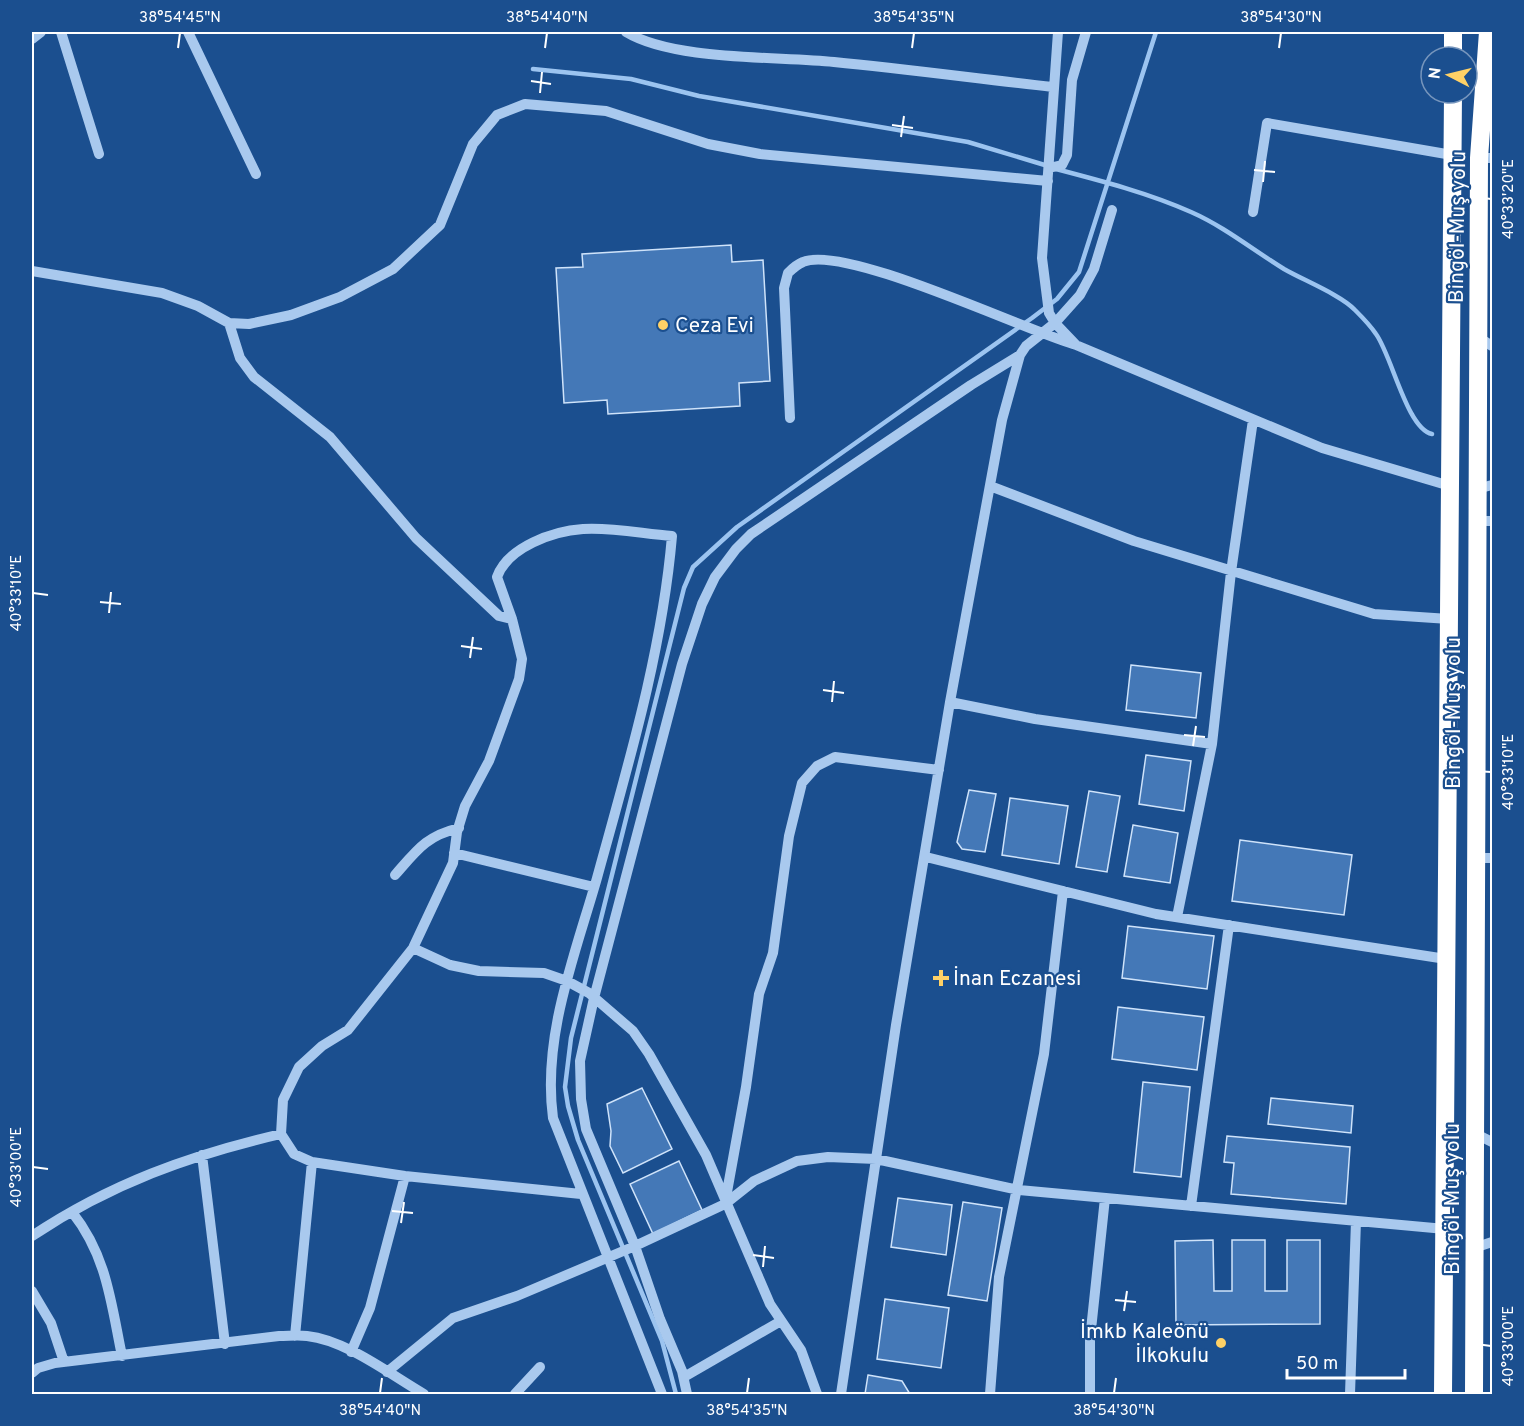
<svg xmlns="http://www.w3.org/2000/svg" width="1524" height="1426" viewBox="0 0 1524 1426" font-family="Overpass,sans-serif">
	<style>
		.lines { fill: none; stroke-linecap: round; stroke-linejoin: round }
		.stream { stroke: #9cc4f0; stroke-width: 4.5 }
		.building { fill: #4478b7; stroke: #cfe3fa; stroke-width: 1.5 }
		.minor { stroke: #a9c9ee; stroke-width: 10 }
		.highway { stroke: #fff; stroke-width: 18 }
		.ticks { fill: none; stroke: #fff; stroke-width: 2 }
		.poi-dot { fill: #ffd166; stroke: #1b4f8f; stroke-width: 2 }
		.labels { text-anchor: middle; stroke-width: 4.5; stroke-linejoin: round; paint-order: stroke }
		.street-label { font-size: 21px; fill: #fff; stroke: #1b4f8f }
		.poi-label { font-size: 21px; fill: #fff; stroke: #1b4f8f; text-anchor: start }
		.neatline { fill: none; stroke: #fff; stroke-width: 2 }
		.ticks-label { font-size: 15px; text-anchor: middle; fill: #fff }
	</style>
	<rect width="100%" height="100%" fill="#1b4f8f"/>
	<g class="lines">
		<path class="stream" d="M 533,69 L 631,79 L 699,96 L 968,142 L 1048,166
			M 1056,169 C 1102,181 1148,193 1191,212 C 1225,227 1253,250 1284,269 C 1303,280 1341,295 1355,310 C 1362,317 1370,325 1376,334 C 1392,356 1407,429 1432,434
			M 676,1394 L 662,1341 L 578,1140 L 568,1106 L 565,1087 L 571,1038 L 684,588 L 693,567 L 737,527 L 1032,318 L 1057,299 L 1079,272 L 1156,32"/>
	</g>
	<path class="building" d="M 731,245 L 732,262 L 763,260 L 770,381 L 739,383 L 740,406 L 608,414 L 607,400 L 564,403 L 556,268 L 583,267 L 582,254 Z
		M 1131,665 L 1201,673 L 1196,718 L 1126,710 Z
		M 1146,755 L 1191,761 L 1184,811 L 1139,804 Z
		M 969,790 L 996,794 L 985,852 L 962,849 L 957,842 Z
		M 1089,791 L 1120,796 L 1107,872 L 1076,867 Z
		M 1010,798 L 1068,806 L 1059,864 L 1002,855 Z
		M 1133,825 L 1178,833 L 1170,883 L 1124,876 Z
		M 1240,840 L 1352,855 L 1344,915 L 1232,901 Z
		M 1128,926 L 1214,936 L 1207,989 L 1122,978 Z
		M 1118,1007 L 1204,1017 L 1197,1070 L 1112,1059 Z
		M 1143,1082 L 1190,1087 L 1181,1177 L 1134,1172 Z
		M 642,1088 L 672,1149 L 623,1173 L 610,1146 L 611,1131 L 607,1104 Z
		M 1271,1098 L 1353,1106 L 1351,1133 L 1268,1124 Z
		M 1227,1136 L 1350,1147 L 1346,1204 L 1231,1194 L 1234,1163 L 1224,1162 Z
		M 679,1161 L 702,1210 L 653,1234 L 630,1184 Z
		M 898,1198 L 952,1205 L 946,1255 L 891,1247 Z
		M 963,1202 L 1002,1208 L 987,1301 L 948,1295 Z
		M 1213,1240 L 1214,1291 L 1232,1291 L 1232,1240 L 1265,1240 L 1265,1291 L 1287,1291 L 1287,1240 L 1320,1240 L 1320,1324 L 1176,1325 L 1175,1241 Z
		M 885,1299 L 949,1308 L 941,1368 L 877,1359 Z
		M 868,1375 L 902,1381 L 910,1394 L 865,1394 Z"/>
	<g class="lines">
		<path class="minor" d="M 61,32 L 99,154
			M 188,32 L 256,174
			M 626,32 C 674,61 777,56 834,62 C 907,69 980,79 1053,87
			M 32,39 L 41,32
			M 1479,158 L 1492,158
			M 1049,168 L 1062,165 L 1067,155 L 1072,80 L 1086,32
			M 1112,210 L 1094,269 L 1080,295 L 1055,323 L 1076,345 L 1322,448 L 1450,486
			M 1253,212 L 1267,123 L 1452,155
			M 32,271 L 162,293 L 198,306 L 229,323 L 249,324 L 291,315 L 340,297 L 393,269 L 440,225 L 473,144 L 497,115 L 525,104 L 606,111 L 708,144 L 760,154 L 1048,181
			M 229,323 L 240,358 L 254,377 L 330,437 L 416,538 L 499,616 L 512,619 L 522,659 L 519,679 L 489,761 L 465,806 L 457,832 L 453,863 L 413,948 L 348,1030 L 322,1046 L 299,1067 L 283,1100 L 281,1134 L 294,1154 L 312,1162 L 405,1176 L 581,1194
			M 1478,337 L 1492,346
			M 790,418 L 784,288 L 788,273 C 792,269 798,264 803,262 C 844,244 1022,329 1073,344
			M 990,486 L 1134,541 L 1374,614 L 1449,619
			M 1477,489 L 1492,485
			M 1476,521 L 1492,521
			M 512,619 L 497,577 C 508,547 553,531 583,529 C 612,527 644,534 672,536 C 662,653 628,765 597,878 C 575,955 542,1037 553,1118 L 662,1394
			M 950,702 L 1035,719 L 1212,744
			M 454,853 L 594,887
			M 926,857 L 1156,914 L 1446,959
			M 1475,858 L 1492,858
			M 395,875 C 417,850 426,836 459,828
			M 1177,917 L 1212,744 L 1231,572 L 1253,420
			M 413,948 L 450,965 L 479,971 L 544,973 L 567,981 L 589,993 L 633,1031 L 649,1054 L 706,1155 L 770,1304 L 801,1350 L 817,1394
			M 1474,1133 L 1492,1142
			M 202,1155 L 225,1344
			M 725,1203 L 746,1087 L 759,994 L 773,953 L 789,836 L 802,783 L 817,766 L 835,757 L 939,770
			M 1191,1206 L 1229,925
			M 72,1212 C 107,1256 111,1303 122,1356
			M 32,1236 C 110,1184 190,1155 281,1134
			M 1474,1248 L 1492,1242
			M 32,1291 L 51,1323 L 64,1362
			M 295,1336 L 312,1162
			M 351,1352 L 370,1308 L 405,1176
			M 387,1372 L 453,1318 L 517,1296 L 635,1246 L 725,1204 L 754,1181 L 797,1161 L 828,1157 L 876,1159 L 1019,1190 L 1445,1229
			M 32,1373 L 38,1368 L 55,1363 L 279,1336 C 289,1336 298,1335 307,1336 C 346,1340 391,1375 424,1394
			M 684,1377 L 781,1321
			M 515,1394 L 540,1367
			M 687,1394 L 682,1371 L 660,1319 L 635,1246 L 586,1129 L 581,1099 L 580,1061 L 594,998 L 682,664 L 702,604 L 715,577 L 736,549 L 751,534 L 971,385 L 1020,355
			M 841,1394 L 896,1025 L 950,702 L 1002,420 L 1020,355 L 1026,346 L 1055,323 L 1049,313 L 1042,258 L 1058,32
			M 990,1394 L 999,1277 L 1044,1054 L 1063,891
			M 1090,1394 L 1090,1339 L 1105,1198
			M 1350,1394 L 1356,1221"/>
		<path class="highway" d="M 1453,57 L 1453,32
			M 1443,1394 L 1453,93
			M 1474,1394 L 1479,158 L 1488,32"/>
	</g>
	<path class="ticks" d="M 178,48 L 180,33M 545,48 L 547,33M 912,48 L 914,33M 1279,48 L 1281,33M 531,81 L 551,84M 540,93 L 542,72M 892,125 L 913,128M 901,137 L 904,116M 1254,170 L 1275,172M 1263,182 L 1265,161M 1476,197 L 1491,199M 33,593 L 48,595M 100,602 L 121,604M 109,613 L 111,592M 461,646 L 482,649M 470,658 L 473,637M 823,690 L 844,693M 832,702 L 834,681M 1184,735 L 1205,737M 1193,746 L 1196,726M 1476,771 L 1491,772M 33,1167 L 48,1169M 392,1211 L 413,1213M 401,1223 L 404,1202M 753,1255 L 774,1258M 763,1267 L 765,1246M 1115,1300 L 1136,1302M 1124,1311 L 1127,1291M 1476,1344 L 1491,1346M 380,1393 L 382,1378M 747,1393 L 749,1378M 1114,1393 L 1116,1378"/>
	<g class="poi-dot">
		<circle cx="663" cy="325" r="6"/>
		<path d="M938 969h6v6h6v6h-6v6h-6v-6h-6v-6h6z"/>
		<circle cx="1221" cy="1343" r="6"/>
	</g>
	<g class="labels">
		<g class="street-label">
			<text transform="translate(1457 227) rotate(-89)" y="7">Bingöl-Muş yolu</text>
			<text transform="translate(1453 713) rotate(-90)" y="7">Bingöl-Muş yolu</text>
			<text transform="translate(1452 1199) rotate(-90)" y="7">Bingöl-Muş yolu</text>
		</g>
		<g class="poi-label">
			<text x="675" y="332">Ceza Evi</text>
			<text x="953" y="985">İnan Eczanesi</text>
			<text x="1209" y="1338" text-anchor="end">İmkb Kaleönü<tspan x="1209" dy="24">İlkokulu</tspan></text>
		</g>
	</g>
	<rect width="1524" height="1426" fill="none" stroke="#1b4f8f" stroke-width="66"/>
	<g transform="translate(1449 75) rotate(277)"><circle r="28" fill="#1b4f8f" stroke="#7695bc" stroke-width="1.5"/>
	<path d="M0-4.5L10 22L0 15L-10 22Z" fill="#ffd166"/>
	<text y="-9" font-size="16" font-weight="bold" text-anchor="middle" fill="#ffffff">N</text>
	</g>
	<path d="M1287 1369v9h118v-9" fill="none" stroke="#ffffff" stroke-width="3"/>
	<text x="1296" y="1369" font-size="18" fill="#ffffff" stroke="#1b4f8f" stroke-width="4.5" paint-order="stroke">50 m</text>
	<rect x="33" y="33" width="1458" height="1360" class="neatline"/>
	<g class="ticks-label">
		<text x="180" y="22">38°54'45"N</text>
		<text x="547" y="22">38°54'40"N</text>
		<text x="914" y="22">38°54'35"N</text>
		<text x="1281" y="22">38°54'30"N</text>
		<text transform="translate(1508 199) rotate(-90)" y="5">40°33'20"E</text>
		<text transform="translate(16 593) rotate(-90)" y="5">40°33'10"E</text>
		<text transform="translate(1508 772) rotate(-90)" y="5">40°33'10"E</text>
		<text transform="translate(16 1167) rotate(-90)" y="5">40°33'00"E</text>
		<text transform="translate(1508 1346) rotate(-90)" y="5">40°33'00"E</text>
		<text x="380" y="1415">38°54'40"N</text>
		<text x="747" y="1415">38°54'35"N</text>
		<text x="1114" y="1415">38°54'30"N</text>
	</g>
</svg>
